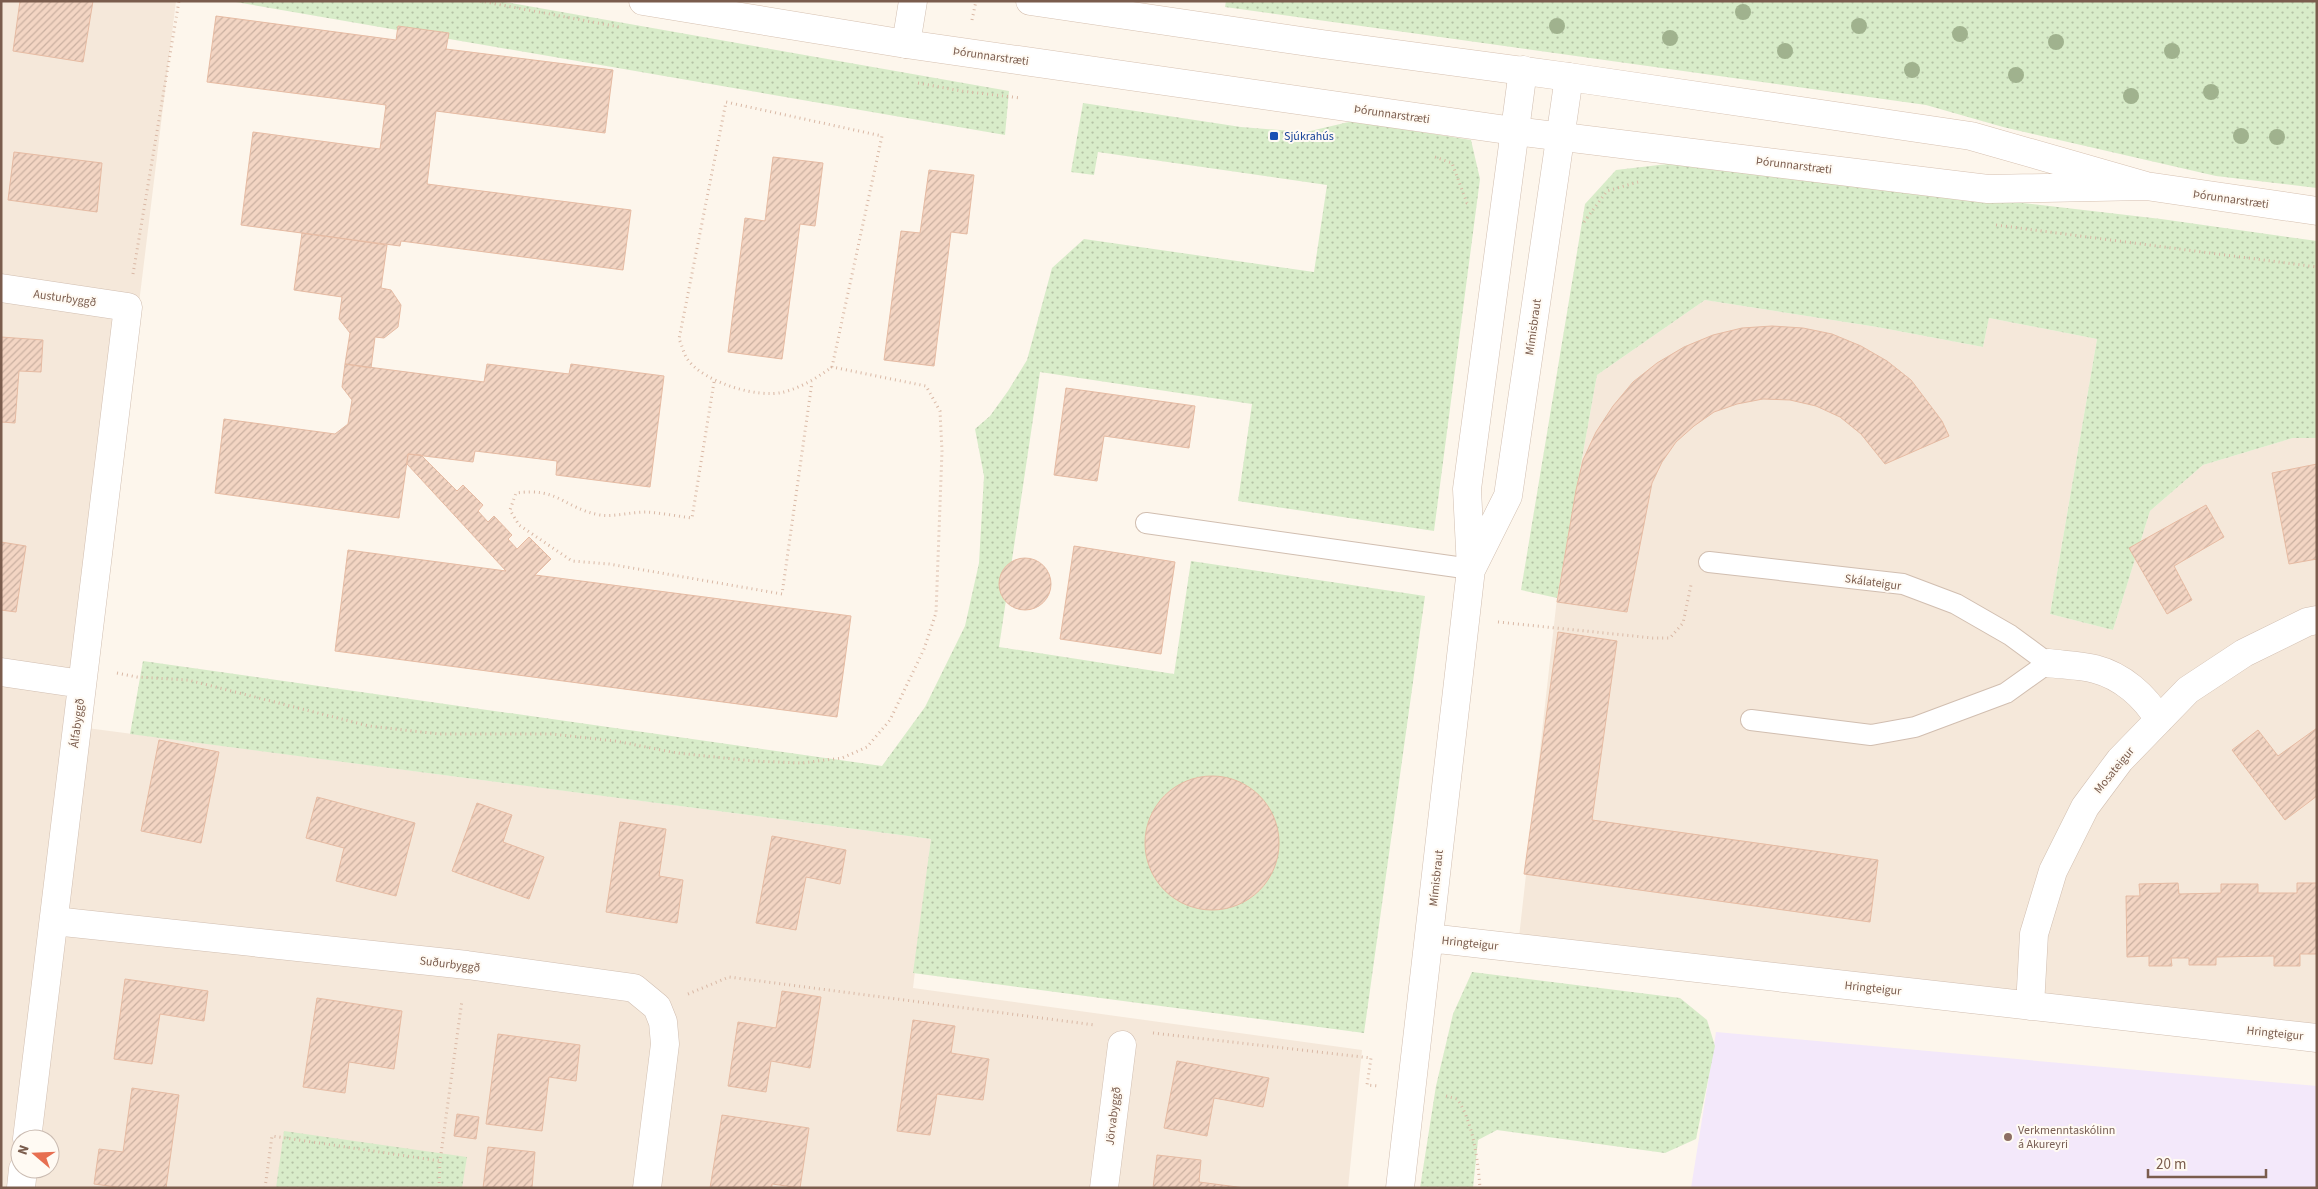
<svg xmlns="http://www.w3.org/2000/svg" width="2318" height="1189" viewBox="0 0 2318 1189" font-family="'Source Sans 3',sans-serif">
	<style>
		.residential { fill: #f5e8da; fill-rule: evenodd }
		.education { fill: #f3e8fa }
		.grass { fill: url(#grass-dots) }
		.building { fill: url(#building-hatch); stroke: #e6bba3 }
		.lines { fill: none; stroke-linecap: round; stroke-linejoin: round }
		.lane-casing { stroke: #d1beb0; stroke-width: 22 }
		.street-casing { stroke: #d1beb0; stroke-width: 29 }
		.secondary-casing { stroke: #d6c0b0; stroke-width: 29 }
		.path { stroke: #d9b8a5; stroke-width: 3; stroke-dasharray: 1 4; stroke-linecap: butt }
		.lane { stroke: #fff; stroke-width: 20 }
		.street { stroke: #fff; stroke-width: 28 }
		.secondary { stroke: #fff; stroke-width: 28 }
		.tree { fill: #a0b28e }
		.transit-dot { fill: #1a4fb4; stroke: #fffaf3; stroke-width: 2 }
		.education-dot { fill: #8d6e63; stroke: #fffaf3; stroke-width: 2 }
		.labels { text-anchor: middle; stroke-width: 4; stroke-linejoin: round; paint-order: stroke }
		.street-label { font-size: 12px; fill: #7a5c4d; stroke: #fffaf3 }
		.transit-label { font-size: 12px; fill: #164399; stroke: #fffaf3; text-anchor: start }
		.education-label { font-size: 12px; fill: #785e54; stroke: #fffaf3; text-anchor: start }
	</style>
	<defs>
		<pattern id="grass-dots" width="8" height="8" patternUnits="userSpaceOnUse" patternTransform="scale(1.25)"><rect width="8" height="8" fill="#d8ecc9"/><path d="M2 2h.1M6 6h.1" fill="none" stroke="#b4c2a5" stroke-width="1.8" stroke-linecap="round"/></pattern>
		<pattern id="building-hatch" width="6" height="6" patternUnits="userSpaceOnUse" patternTransform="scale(1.25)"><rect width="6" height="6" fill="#f3d5c3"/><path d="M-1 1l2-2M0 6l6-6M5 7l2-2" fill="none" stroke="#cab0a1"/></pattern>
	</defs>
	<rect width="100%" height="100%" fill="#fdf6ec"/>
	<path class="residential" d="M 1,1 L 176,1 L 87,728 L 931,839 L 913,988 L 1362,1050 L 1348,1188 L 1,1188 ZM 20,1139 L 50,1139 L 50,1169 L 20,1169 Z
		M 1705,300 L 1877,327 L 1983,347 L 1989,318 L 2097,339 L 2050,614 L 2113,630 L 2150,511 L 2203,465 L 2293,438 L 2317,438 L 2317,1046 L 1517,955 L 1557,598 L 1597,375 Z"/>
	<path class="education" d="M 1716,1032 L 2317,1086 L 2317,1188 L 1691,1188 Z"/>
	<path class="grass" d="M 230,1 L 499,1 L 1009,91 L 1005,135 Z
		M 1226,1 L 2317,1 L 2317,188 L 2216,176 L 2003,127 L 1926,105 L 1225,7 Z
		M 1083,103 L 1241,127 L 1306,132 L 1353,121 L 1471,140 L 1480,179 L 1434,531 L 1238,501 L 1252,404 L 1040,372 L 999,647 L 1174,674 L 1191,561 L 1425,596 L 1364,1033 L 913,973 L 931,839 L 130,734 L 143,661 L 882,766 L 925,707 L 965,626 L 979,563 L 984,476 L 975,429 L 990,416 L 1008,391 L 1027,360 L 1052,268 L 1084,239 L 1314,272 L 1327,185 L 1098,152 L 1094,175 L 1071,172 Z
		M 1676,163 L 2161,219 L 2317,241 L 2317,438 L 2293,438 L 2203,465 L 2150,511 L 2113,630 L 2050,614 L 2097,339 L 1989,318 L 1983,347 L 1877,327 L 1705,300 L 1597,375 L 1557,598 L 1521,590 L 1585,204 L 1616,170 Z
		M 1472,972 L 1680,998 L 1707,1020 L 1715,1046 L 1696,1139 L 1665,1153 L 1497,1130 L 1478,1140 L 1473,1188 L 1420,1188 L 1436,1086 L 1453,1014 Z
		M 284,1131 L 467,1157 L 462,1188 L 276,1188 Z"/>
	<path class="building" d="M 20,1 L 93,1 L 83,62 L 13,51 Z
		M 216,16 L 396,40 L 398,26 L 449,33 L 446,49 L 613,70 L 605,133 L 436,111 L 427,184 L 631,210 L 623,270 L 401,241 L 400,246 L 241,225 L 253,132 L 380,149 L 386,105 L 207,82 Z
		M 14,152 L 102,163 L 97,212 L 8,200 Z
		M 773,157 L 823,163 L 815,226 L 800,224 L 782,359 L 728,352 L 745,218 L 765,221 Z
		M 929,170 L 974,175 L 967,234 L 951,232 L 934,366 L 884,360 L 901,231 L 920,233 Z
		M 302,233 L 387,245 L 381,288 L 391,290 L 401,305 L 398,327 L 384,338 L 375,337 L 371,368 L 345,364 L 350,333 L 339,319 L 342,297 L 294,290 Z
		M 1772,326 L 1803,328 L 1832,334 L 1861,346 L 1887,361 L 1911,380 L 1942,421 L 1949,436 L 1885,464 L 1861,434 L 1840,417 L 1816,406 L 1790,400 L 1763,399 L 1737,404 L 1714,412 L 1694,426 L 1676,442 L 1662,462 L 1652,483 L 1627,612 L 1557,602 L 1576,490 L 1583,460 L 1596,432 L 1613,406 L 1633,382 L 1657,363 L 1684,347 L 1713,335 L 1742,328 Z
		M 1,337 L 43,340 L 41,372 L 19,371 L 15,423 L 1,422 Z
		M 345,364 L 484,382 L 487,364 L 569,374 L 571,364 L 664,376 L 650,487 L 556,475 L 557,461 L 475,451 L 473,462 L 408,454 L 399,518 L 215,493 L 224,419 L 335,434 L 348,424 L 352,400 L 342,387 Z
		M 1066,388 L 1195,406 L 1189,448 L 1104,436 L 1097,481 L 1054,475 Z
		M 408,454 L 421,455 L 457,491 L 463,485 L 483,505 L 478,511 L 488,522 L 494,516 L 512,535 L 508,539 L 517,549 L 529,537 L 551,559 L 535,575 L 851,616 L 837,717 L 335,651 L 348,550 L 506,571 L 407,464 Z
		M 2317,464 L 2317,559 L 2289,564 L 2272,473 Z
		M 2206,505 L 2224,537 L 2174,566 L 2192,600 L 2167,614 L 2129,548 Z
		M 1,542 L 26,546 L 16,612 L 1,610 Z
		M 1074,546 L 1175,562 L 1161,654 L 1060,639 Z
		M999 584a26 26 0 1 1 52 0a26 26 0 1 1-52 0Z
		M 1558,632 L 1617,641 L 1592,820 L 1878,860 L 1870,922 L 1524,874 Z
		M 2317,728 L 2317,796 L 2285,820 L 2232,750 L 2258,730 L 2278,756 Z
		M 159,740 L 219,752 L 201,843 L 141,831 Z
		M1145 843a67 67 0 1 1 134 0a67 67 0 1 1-134 0Z
		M 317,797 L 415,823 L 396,896 L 336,881 L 344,848 L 306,838 Z
		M 477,803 L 512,815 L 503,842 L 544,857 L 529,899 L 452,871 Z
		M 620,822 L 666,829 L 659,876 L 683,880 L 677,923 L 606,912 Z
		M 772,836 L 846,850 L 840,884 L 806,877 L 796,930 L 756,923 Z
		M 2178,883 L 2179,894 L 2221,893 L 2221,884 L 2258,884 L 2258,893 L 2297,893 L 2297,883 L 2317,883 L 2317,954 L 2300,954 L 2300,966 L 2274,966 L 2274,956 L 2216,957 L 2216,965 L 2189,965 L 2189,958 L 2171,958 L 2172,966 L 2149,966 L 2149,956 L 2127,957 L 2126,896 L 2140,896 L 2139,884 Z
		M 125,979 L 208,991 L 204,1021 L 160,1014 L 152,1064 L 114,1059 Z
		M 782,991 L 821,997 L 810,1068 L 771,1061 L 766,1092 L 728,1086 L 738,1022 L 776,1028 Z
		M 317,998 L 402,1011 L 394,1069 L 349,1062 L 345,1093 L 303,1087 Z
		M 913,1020 L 955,1026 L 951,1053 L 989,1059 L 983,1100 L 937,1094 L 930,1135 L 897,1131 Z
		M 498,1034 L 580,1045 L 576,1081 L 549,1077 L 542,1131 L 486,1124 Z
		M 1177,1061 L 1269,1078 L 1263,1107 L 1214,1098 L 1207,1136 L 1164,1128 Z
		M 132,1088 L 179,1095 L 166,1188 L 123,1188 L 94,1184 L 99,1149 L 123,1152 Z
		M 457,1114 L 479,1117 L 476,1139 L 454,1136 Z
		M 722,1115 L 809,1128 L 800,1188 L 772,1184 L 772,1188 L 710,1188 Z
		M 488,1147 L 535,1152 L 532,1188 L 483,1188 Z
		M 1157,1155 L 1201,1160 L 1199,1182 L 1245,1188 L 1153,1188 Z"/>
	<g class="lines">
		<defs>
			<path id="lane" d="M 1146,523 L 1471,569
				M 1709,562 L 1903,584 L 1956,604 L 2010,635 L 2048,663 L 2006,693 L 1915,727 L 1871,735 L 1751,720"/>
			<path id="street" d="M 906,44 L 913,1
				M 1,288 L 128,307 L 27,1139
				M 1472,568 L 1508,496 L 1569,77
				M 2048,663 C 2063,665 2080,665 2095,669 C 2122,676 2145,696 2159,720
				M 1,672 L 82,684
				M 54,921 L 467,965 L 634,988 L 657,1007 L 663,1022 L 665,1044 L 647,1188
				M 1429,938 L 2317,1038
				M 2030,1006 L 2034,934 L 2053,871 L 2085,807 L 2120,760 L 2188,690 L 2244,653 L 2307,622 L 2317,620
				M 21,1188 L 23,1169
				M 1104,1188 L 1122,1045
				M 1400,1188 L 1471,569 L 1467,489 L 1523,70"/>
			<path id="secondary" d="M 643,1 L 906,44 L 1514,131 L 1988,189 L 2146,186
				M 1030,1 L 1322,44 L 1569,77 L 1971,136 L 2146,186 L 2317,211"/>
		</defs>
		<use href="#lane" class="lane-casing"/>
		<use href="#street" class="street-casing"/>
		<use href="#secondary" class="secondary-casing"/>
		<path class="path" d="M 480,1 L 619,27
			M 972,20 L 976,1
			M 918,83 L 961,91 L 1021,98
			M 1435,157 L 1452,163 L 1467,203 L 1471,204
			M 1584,222 L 1607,191 L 1638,182
			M 1996,225 L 2317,267
			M 133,274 L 179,1
			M 714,382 L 692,518 C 677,516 661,513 646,512 C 631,512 614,517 600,515 C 563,508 559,487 516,493 L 510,510 L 519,525 L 572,561 L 609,564 L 782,594 L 812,382
			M 1498,622 L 1653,638 L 1670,638 L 1683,623 L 1691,585
			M 117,673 L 137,677 L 188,680 L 369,726 L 439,734 L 552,734 L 615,741 L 677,753 L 753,761 L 802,763 L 842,758 L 867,747 L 890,720 L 924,649 L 936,613 L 942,451 L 940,411 L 926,386 L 832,367 L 882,136 L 726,102 L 679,339 C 682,345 684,355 688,360 C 704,382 758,399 784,392 C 802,387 817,378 832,367
			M 688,994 L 729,977 L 1095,1025
			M 1153,1033 L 1371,1058 L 1367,1085 L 1378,1086
			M 1446,1096 L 1457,1099 C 1473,1121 1478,1161 1480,1188
			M 265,1188 L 272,1136 L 440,1161
			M 439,1188 L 440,1161 L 462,1000"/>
		<use href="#lane" class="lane"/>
		<use href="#street" class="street"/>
		<use href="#secondary" class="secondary"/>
	</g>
	<g class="tree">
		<circle cx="1743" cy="12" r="8"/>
		<circle cx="1557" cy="26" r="8"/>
		<circle cx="1859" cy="26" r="8"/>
		<circle cx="1960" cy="34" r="8"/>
		<circle cx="1670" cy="38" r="8"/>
		<circle cx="2056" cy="42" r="8"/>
		<circle cx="1785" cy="51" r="8"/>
		<circle cx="2172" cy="51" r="8"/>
		<circle cx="1912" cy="70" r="8"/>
		<circle cx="2016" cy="75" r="8"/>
		<circle cx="2211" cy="92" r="8"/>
		<circle cx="2131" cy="96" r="8"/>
		<circle cx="2241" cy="136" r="8"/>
		<circle cx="2277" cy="137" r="8"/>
	</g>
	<rect class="transit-dot" x="1269" y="131" width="10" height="10" rx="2.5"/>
	<circle class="education-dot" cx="2008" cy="1137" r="5"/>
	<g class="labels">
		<g class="street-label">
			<text transform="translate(991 56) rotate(8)" y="4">Þórunnarstræti</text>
			<text transform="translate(1392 114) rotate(8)" y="4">Þórunnarstræti</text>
			<text transform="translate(1794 165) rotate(7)" y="4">Þórunnarstræti</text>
			<text transform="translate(2231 199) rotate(8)" y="4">Þórunnarstræti</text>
			<text transform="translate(65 298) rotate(8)" y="4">Austurbyggð</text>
			<text transform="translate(1533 327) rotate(-82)" y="4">Mímisbraut</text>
			<text transform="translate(1873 582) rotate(8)" y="4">Skálateigur</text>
			<text transform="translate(77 723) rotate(-83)" y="4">Álfabyggð</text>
			<text transform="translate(2114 770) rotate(-51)" y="4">Mosateigur</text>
			<text transform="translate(1436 878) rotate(-84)" y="4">Mímisbraut</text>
			<text transform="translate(1470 943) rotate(6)" y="4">Hringteigur</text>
			<text transform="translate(450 964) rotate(7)" y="4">Suðurbyggð</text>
			<text transform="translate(1873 988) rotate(6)" y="4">Hringteigur</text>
			<text transform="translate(2275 1033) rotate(6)" y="4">Hringteigur</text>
			<text transform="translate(1113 1116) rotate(-83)" y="4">Jörvabyggð</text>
		</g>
		<g class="transit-label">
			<text x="1284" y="140">Sjúkrahús</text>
		</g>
		<g class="education-label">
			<text x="2018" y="1134">Verkmenntaskólinn<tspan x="2018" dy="14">á Akureyri</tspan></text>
		</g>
	</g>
	<rect width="2318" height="1189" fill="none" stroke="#7a5c4d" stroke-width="5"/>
	<g transform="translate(35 1154) rotate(289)"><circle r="24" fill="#fffaf3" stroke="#cabbb1"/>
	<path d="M0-4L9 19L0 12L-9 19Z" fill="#e76f51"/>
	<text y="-8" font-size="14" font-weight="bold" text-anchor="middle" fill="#7a5c4d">N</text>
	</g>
	<path d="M2148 1169v8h118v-8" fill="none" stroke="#7a5c4d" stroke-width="2.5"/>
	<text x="2156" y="1169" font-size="15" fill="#7a5c4d" stroke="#fffaf3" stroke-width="4" paint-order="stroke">20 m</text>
</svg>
